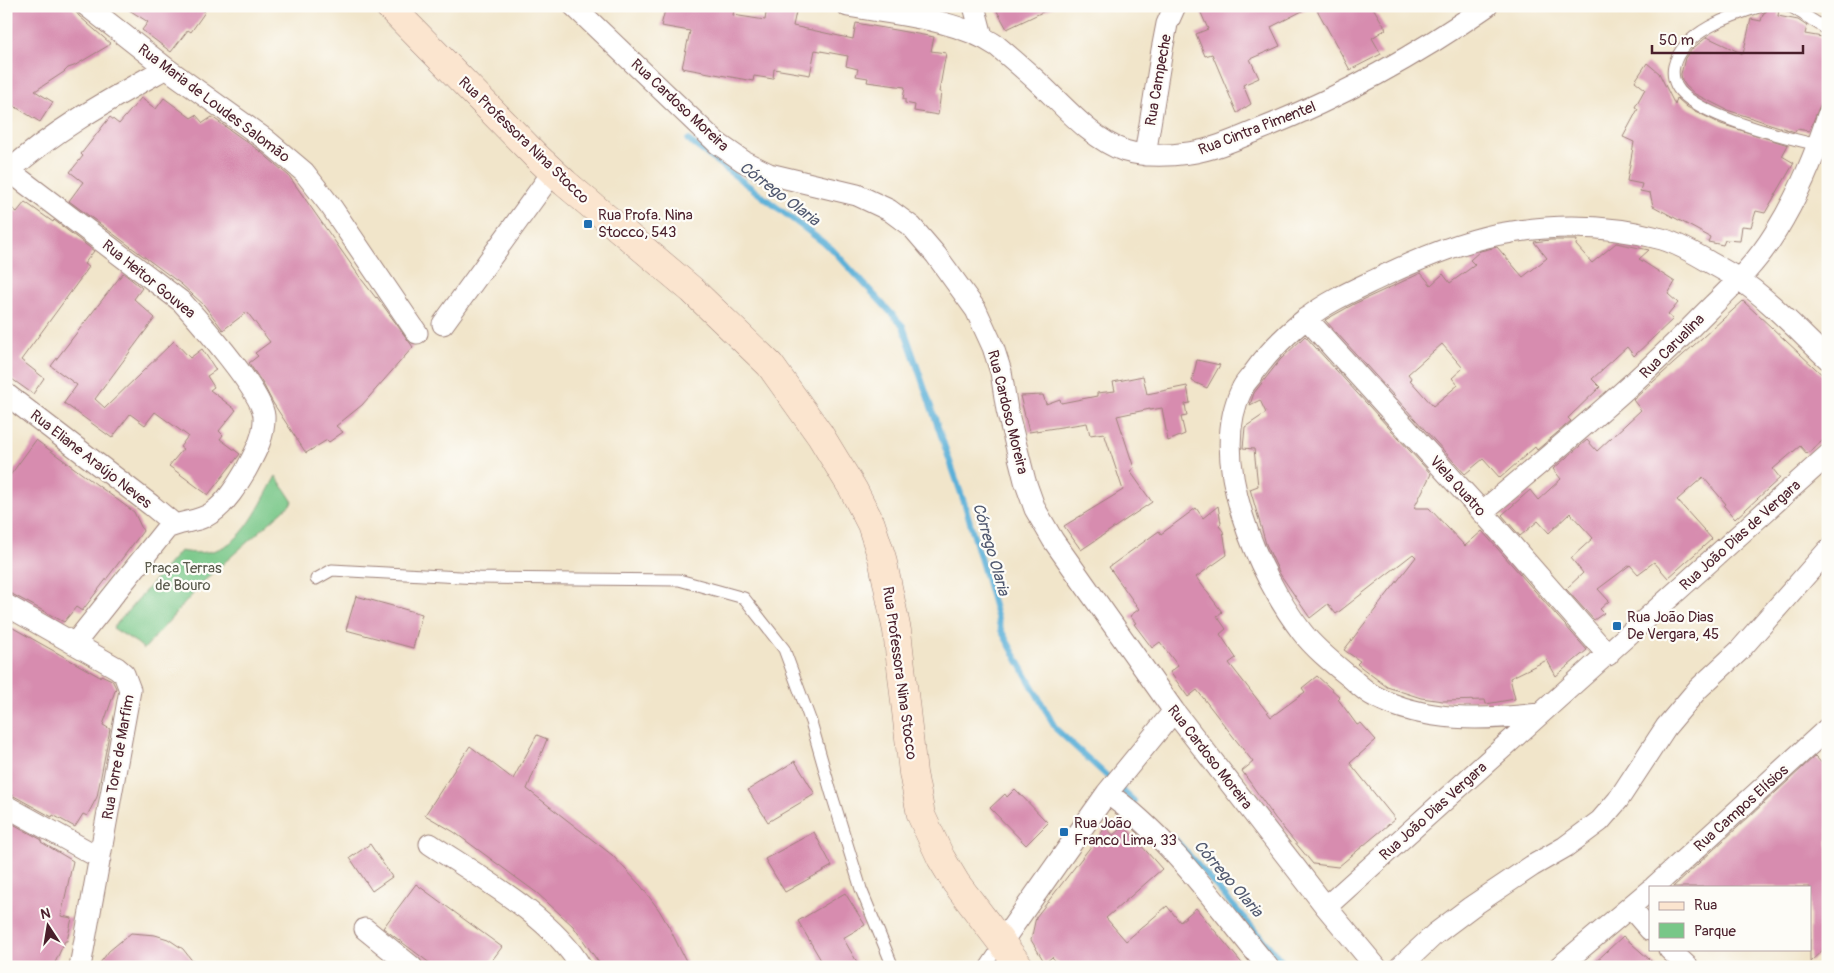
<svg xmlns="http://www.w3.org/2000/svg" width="1834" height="973" viewBox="0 0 1834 973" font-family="Pangolin,sans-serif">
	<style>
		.green { fill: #78c788; stroke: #61735a }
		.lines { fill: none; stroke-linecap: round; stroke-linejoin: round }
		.stream { stroke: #5cb0d8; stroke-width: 6 }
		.building { fill: #d78caf; fill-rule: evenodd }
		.lane-casing { stroke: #9e827a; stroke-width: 13 }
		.street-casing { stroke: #9e827a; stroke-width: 23 }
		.secondary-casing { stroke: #9e827a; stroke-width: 29 }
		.lane { stroke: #fff; stroke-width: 11 }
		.street { stroke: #fff; stroke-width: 21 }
		.secondary { stroke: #fbe5cf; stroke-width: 28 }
		.poi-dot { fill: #1f6fb2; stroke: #fdfcf7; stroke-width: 2 }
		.labels { text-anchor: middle; stroke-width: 4.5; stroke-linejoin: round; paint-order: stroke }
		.street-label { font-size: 15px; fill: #4a1f2b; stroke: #fdfcf7 }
		.poi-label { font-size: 15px; fill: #4a1f2b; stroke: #fdfcf7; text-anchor: start }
		.park-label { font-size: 15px; fill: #5a5a4c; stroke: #fdfcf7 }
		.water-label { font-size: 16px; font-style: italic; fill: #515970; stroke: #fdfcf7 }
	</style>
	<rect width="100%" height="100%" fill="#fdfcf7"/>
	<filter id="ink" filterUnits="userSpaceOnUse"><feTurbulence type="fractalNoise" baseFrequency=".02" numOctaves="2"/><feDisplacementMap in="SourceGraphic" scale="10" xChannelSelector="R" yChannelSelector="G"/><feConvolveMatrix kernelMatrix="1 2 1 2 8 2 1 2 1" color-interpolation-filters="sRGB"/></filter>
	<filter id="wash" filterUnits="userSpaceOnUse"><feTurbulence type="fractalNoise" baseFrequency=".0096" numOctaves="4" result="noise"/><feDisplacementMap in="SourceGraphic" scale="20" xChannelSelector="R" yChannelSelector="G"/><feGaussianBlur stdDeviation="1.12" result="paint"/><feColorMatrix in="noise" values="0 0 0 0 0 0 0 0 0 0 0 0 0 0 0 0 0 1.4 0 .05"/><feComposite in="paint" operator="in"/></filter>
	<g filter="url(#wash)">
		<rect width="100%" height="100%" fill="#f1e5ca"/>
		<path class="green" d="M 276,476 L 293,502 L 209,576 L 144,649 L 137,643 L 113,628 L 180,551 C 238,562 252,518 276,476 Z"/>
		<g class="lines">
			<path class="stream" d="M 688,140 L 832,249 L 903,326 L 965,505 L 1001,630 L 1056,729 L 1134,801
				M 1174,838 L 1287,967"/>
		</g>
		<g id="blocks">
			<path class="building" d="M 6,6 L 71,6 L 79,16 L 111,44 L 74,66 L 68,68 L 64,72 L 35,91 L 53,102 L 40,122 L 6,101 Z
				M 123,6 L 197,6 L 205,12 L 191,32 L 188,30 L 171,52 L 142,30 L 148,22 Z
				M 666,6 L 735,6 L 733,15 L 765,20 L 767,7 L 796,12 L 793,26 L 853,39 L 856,23 L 934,37 L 931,51 L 946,53 L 939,92 L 941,92 L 938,115 L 914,111 L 915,105 L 905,103 L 905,99 L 903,99 L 905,87 L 867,82 L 868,78 L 856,76 L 858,69 L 846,66 L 848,56 L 815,50 L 810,75 L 774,69 L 773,79 L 754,76 L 753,81 L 682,68 L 690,31 L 661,26 Z
				M 1007,6 L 1055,6 L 1007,29 L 997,11 Z
				M 1198,6 L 1312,6 L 1271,27 L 1280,46 L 1250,59 L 1259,78 L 1243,85 L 1251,104 L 1237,113 L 1212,54 L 1205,56 L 1196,34 L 1208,29 Z
				M 1315,6 L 1372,6 L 1386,29 L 1372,38 L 1381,54 L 1350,70 Z
				M 1769,9 L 1779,10 L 1778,16 L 1798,20 L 1807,26 L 1805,34 L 1828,38 L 1828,50 L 1822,79 L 1827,80 L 1821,103 L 1809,131 L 1797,129 L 1795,132 L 1727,110 L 1695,94 L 1686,86 L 1682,80 L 1681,74 L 1685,58 L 1692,49 L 1707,37 L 1743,54 L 1751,19 L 1761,21 L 1763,14 Z
				M 1647,63 L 1659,73 L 1675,105 L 1677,98 L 1687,107 L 1721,124 L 1788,145 L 1782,156 L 1794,163 L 1765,213 L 1756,211 L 1751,227 L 1742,226 L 1740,241 L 1725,240 L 1723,245 L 1708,242 L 1710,237 L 1653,206 L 1650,193 L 1640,191 L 1642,184 L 1627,181 L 1634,142 L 1623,137 L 1638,109 L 1635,107 L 1645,89 L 1635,81 Z
				M 141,98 L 156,109 L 164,98 L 191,118 L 196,115 L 203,123 L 212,117 L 261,152 L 289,176 L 362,280 L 376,298 L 377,297 L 413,347 L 362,405 L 336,426 L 343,432 L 329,442 L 327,440 L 306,453 L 273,403 L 263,384 L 249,363 L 258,356 L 255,353 L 270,342 L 247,312 L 223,330 L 204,305 L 181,284 L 69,201 L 83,182 L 70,172 L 83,156 L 81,154 L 110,117 L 119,124 Z
				M 25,202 L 53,222 L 54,220 L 94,251 L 84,264 L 89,267 L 21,360 L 44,378 L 33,394 L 9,377 L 6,380 L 6,204 L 17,212 Z
				M 1550,240 L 1577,240 L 1576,245 L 1592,263 L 1616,243 L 1649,250 L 1639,259 L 1675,282 L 1668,294 L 1678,303 L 1668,315 L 1673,319 L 1634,356 L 1627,347 L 1592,379 L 1600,387 L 1568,418 L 1571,421 L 1537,450 L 1535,447 L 1500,478 L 1483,459 L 1465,474 L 1325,320 L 1354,304 L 1421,273 L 1431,285 L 1443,274 L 1450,283 L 1475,265 L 1470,260 L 1480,251 L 1497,247 L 1523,277 L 1547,258 L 1534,242 ZM 1442,344 L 1463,368 L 1452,378 L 1458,385 L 1433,406 L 1410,380 L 1412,379 L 1408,374 Z
				M 123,273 L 142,288 L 134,299 L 155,318 L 95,399 L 105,408 L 174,341 L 190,358 L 202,349 L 216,370 L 207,376 L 214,387 L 210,390 L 236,410 L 219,431 L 223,435 L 220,439 L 240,454 L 208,495 L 169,466 L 183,449 L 180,447 L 188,436 L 155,412 L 145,425 L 130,414 L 112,438 L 64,403 L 77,385 L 51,366 Z
				M 1743,301 L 1828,380 L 1828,436 L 1807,454 L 1800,446 L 1773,469 L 1780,478 L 1735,519 L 1724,506 L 1726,504 L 1703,477 L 1677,500 L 1712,539 L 1668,578 L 1654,562 L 1638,574 L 1630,565 L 1598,589 L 1609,601 L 1600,609 L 1604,613 L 1594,620 L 1566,589 L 1583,573 L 1571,558 L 1593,538 L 1570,513 L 1549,533 L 1538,521 L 1520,536 L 1502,515 L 1530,490 L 1538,500 L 1561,479 L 1553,469 L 1587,440 L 1597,451 L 1641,410 L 1633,400 Z
				M 1305,336 L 1431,474 L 1414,508 L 1429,508 L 1465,546 L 1482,531 L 1587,650 L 1556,676 L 1547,660 L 1510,678 L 1515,699 L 1486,704 L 1485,700 L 1443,701 L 1421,698 L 1387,687 L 1357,664 L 1360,661 L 1344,650 L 1416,557 L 1413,554 L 1336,614 L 1328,604 L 1310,618 L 1280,574 L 1266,544 L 1250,489 L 1258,486 L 1254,449 L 1243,448 L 1245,427 L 1266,413 L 1260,400 L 1250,405 L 1254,393 L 1280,360 Z
				M 1197,360 L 1220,365 L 1207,388 L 1192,381 Z
				M 1143,376 L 1147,394 L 1187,386 L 1190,403 L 1185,404 L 1187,416 L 1181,417 L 1185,434 L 1168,441 L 1162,408 L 1150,410 L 1150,409 L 1117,416 L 1134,468 L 1130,471 L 1152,502 L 1081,550 L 1064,526 L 1123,490 L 1104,433 L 1090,435 L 1087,423 L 1029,432 L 1020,396 L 1043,395 L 1046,404 L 1060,399 L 1061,403 L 1097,396 L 1097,393 L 1115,391 L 1113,382 Z
				M 36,440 L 134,512 L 143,531 L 82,611 L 76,607 L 64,622 L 12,594 L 6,593 L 6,481 Z
				M 1218,506 L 1221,523 L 1219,526 L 1223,531 L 1227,555 L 1196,577 L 1222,612 L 1217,616 L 1226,629 L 1220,634 L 1236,658 L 1229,663 L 1271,717 L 1305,692 L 1302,688 L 1317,676 L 1340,697 L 1338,699 L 1357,725 L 1361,723 L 1376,740 L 1350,763 L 1395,819 L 1338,867 L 1313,864 L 1275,818 L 1242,771 L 1253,762 L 1197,690 L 1188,697 L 1170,672 L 1178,666 L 1160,642 L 1152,648 L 1134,624 L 1136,623 L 1130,616 L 1139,609 L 1109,567 L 1159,531 L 1161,534 L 1196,508 L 1203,518 Z
				M 356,596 L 422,614 L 413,648 L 346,630 Z
				M 6,624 L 100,677 L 101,675 L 112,680 L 116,688 L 103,725 L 110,729 L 97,797 L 87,816 L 83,814 L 75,827 L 53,815 L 52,817 L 12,795 L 6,794 Z
				M 537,735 L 547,739 L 527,789 L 612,855 L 641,886 L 659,910 L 669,927 L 689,967 L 602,967 L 573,926 L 537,893 L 454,832 L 425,815 L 470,746 L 513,779 Z
				M 1815,756 L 1828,770 L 1828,945 L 1810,962 L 1810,887 L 1673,887 Z
				M 795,761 L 815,794 L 768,822 L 748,790 Z
				M 1015,789 L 1048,823 L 1026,845 L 990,808 L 1005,794 L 1007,797 Z
				M 6,820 L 42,840 L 41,842 L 73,861 L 61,916 L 72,918 L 67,941 L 65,941 L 53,967 L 6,967 Z
				M 1124,826 L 1162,869 L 1106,918 L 1126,941 L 1167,906 L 1180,922 L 1196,908 L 1245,967 L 1061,967 L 1052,957 L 1045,963 L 1031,940 L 1036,917 L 1106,827 L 1113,835 Z
				M 814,832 L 832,866 L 785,892 L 765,859 Z
				M 370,844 L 392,877 L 372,891 L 350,858 Z
				M 416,884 L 502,947 L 487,967 L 435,967 L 383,928 Z
				M 845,893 L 865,925 L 843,938 L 860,967 L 825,967 L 798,921 Z
				M 131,933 L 155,935 L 168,939 L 183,949 L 197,967 L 97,967 L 109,951 Z
				M 1623,936 L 1658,967 L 1590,967 Z"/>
		</g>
	</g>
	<g filter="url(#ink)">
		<use href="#blocks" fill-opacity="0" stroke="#9e827a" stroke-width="1"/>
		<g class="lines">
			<defs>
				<path id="lane" d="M 1762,6 C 1732,15 1682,32 1674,66 C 1672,74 1674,84 1680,91 C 1703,117 1783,137 1818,145
					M 1790,6 L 1828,30
					M 316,579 L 332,570 L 478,578 L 679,580 L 744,598 L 784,649 L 811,722 L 831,792 L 861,889 L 893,967
					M 985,967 L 1001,943"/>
				<path id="street" d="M 87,6 L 166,68 L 265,139 L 304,172 L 332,208 L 417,333
					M 574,6 L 717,143 L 743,161 L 769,174 L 857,195 L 889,210 L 912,227 L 936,255 L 976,310 L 993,347 L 1001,372 L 1007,410 L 1025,481 L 1035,509 L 1053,540 L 1174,711 L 1326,907 L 1376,967
					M 848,6 C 896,15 956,18 997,46 C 1010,57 1024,69 1037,81 C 1062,104 1092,140 1125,151 C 1146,157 1168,156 1189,153 C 1213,150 1239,138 1261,129 C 1341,97 1417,55 1487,6
					M 974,6 L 982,36
					M 1145,155 L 1162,50 L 1167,24 L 1175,6
					M 6,172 L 16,176 L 182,302 C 200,322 262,392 264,416 C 265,436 255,453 246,470 C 237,485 227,502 213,512 C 200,522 181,521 167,528 L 75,643
					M 8,172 C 55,129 111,99 166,68
					M 1306,318 L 1494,525 L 1608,655
					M 443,324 L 553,172
					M 6,394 L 151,505 L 174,524
					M 1482,512 C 1557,449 1632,388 1700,318 C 1727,291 1755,266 1775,233 C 1798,196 1815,156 1828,115
					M 6,605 L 117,668 L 124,674 L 130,690 L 80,967
					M 1540,714 C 1484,720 1426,723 1374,696 C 1366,692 1358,684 1351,678 C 1334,664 1315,649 1302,632 C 1258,575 1207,460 1242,389 C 1244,384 1249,379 1252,375 C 1267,354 1286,334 1307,318 C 1327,302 1352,291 1375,280 C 1416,260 1467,238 1512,232 C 1561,224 1614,226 1662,239 C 1679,244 1696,254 1711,263 C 1720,268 1729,273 1737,278 C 1769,299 1800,333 1828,359
					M 1107,793 C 1171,838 1218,907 1268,967
					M 6,806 L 100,858
					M 430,844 C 478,876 552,917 581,967
					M 1654,887 L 1828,728
					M 1326,907 L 1828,455
					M 1631,908 L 1650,930
					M 365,929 L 412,967
					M 1001,943 L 1107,793 L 1174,711
					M 1669,949 L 1688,967
					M 1400,967 L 1435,934 L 1471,907 L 1532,866 L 1565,847 L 1600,821 L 1618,800 L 1666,727 L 1698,689 L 1739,651 L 1828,550
					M 1559,967 L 1650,890"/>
				<path id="secondary" d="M 389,6 L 538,158 L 565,183 L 692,290 L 770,365 L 820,435 L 853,489 L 871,524 L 882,558 L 897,631 L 913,773 L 921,815 L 941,858 L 956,883 L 1020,967"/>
			</defs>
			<use href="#lane" class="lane-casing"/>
			<use href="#street" class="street-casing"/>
			<use href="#secondary" class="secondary-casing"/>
			<use href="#lane" class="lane"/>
			<use href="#street" class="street"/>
			<use href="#secondary" class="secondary"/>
		</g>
	</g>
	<g class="poi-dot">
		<rect x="583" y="219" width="10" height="10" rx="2.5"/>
		<rect x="1612" y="621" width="10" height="10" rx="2.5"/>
		<rect x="1059" y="827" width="10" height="10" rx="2.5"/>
	</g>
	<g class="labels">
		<g class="street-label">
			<text transform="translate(1158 80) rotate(-80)" y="5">Rua Campeche</text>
			<text transform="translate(214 103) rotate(37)" y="5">Rua Maria de Loudes Salomão</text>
			<text transform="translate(680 105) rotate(43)" y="5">Rua Cardoso Moreira</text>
			<text transform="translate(1257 128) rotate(-21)" y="5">Rua Cintra Pimentel</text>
			<text transform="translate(524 140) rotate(44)" y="5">Rua Professora Nina Stocco</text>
			<text transform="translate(149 279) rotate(39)" y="5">Rua Heitor Gouvea</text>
			<text transform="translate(1672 346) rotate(-45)" y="5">Rua Carualina</text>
			<text transform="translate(1008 412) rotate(76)" y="5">Rua Cardoso Moreira</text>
			<text transform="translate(91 459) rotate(38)" y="5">Rua Eliane Araújo Neves</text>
			<text transform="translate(1458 486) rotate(48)" y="5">Viela Quatro</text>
			<text transform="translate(1740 535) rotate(-42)" y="5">Rua João Dias de Vergara</text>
			<text transform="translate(900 673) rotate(82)" y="5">Rua Professora Nina Stocco</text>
			<text transform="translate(118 757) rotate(-80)" y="5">Rua Torre de Marfim</text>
			<text transform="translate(1210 757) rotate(52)" y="5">Rua Cardoso Moreira</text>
			<text transform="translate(1741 808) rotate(-42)" y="5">Rua Campos Elísios</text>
			<text transform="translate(1433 811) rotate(-42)" y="5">Rua João Dias Vergara</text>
		</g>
		<g class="poi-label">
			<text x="598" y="220">Rua Profa. Nina<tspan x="598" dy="17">Stocco, 543</tspan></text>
			<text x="1627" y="622">Rua João Dias<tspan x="1627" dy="17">De Vergara, 45</tspan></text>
			<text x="1074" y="828">Rua João<tspan x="1074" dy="17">Franco Lima, 33</tspan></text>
		</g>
		<g class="park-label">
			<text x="183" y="573">Praça Terras<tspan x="183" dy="17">de Bouro</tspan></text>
		</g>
		<g class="water-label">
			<text transform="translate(780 193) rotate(37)" y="6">Córrego Olaria</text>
			<text transform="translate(992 549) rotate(74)" y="6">Córrego Olaria</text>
			<text transform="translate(1229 878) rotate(49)" y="6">Córrego Olaria</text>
		</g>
	</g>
	<rect width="1834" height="973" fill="none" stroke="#fdfcf7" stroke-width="25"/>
	<rect x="1649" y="886" width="162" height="65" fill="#fdfcf7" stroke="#b5a4a5"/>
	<rect x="1659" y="902" width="25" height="8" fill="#fbe5cf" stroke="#b5a4a5"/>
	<text x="1694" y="910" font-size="15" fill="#4a1f2b">Rua</text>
	<rect x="1659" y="923" width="25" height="15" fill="#78c788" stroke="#b5a4a5"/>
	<text x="1694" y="936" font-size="15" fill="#4a1f2b">Parque</text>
	<g transform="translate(48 926) rotate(348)" stroke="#fdfcf7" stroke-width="4" paint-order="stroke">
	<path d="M0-4L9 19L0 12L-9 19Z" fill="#4a1f2b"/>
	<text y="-8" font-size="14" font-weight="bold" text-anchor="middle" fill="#4a1f2b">N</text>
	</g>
	<path d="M1652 45v8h151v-8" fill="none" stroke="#4a1f2b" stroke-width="2.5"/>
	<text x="1659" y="45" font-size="15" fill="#4a1f2b" stroke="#fdfcf7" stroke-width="4" paint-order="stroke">50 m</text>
</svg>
